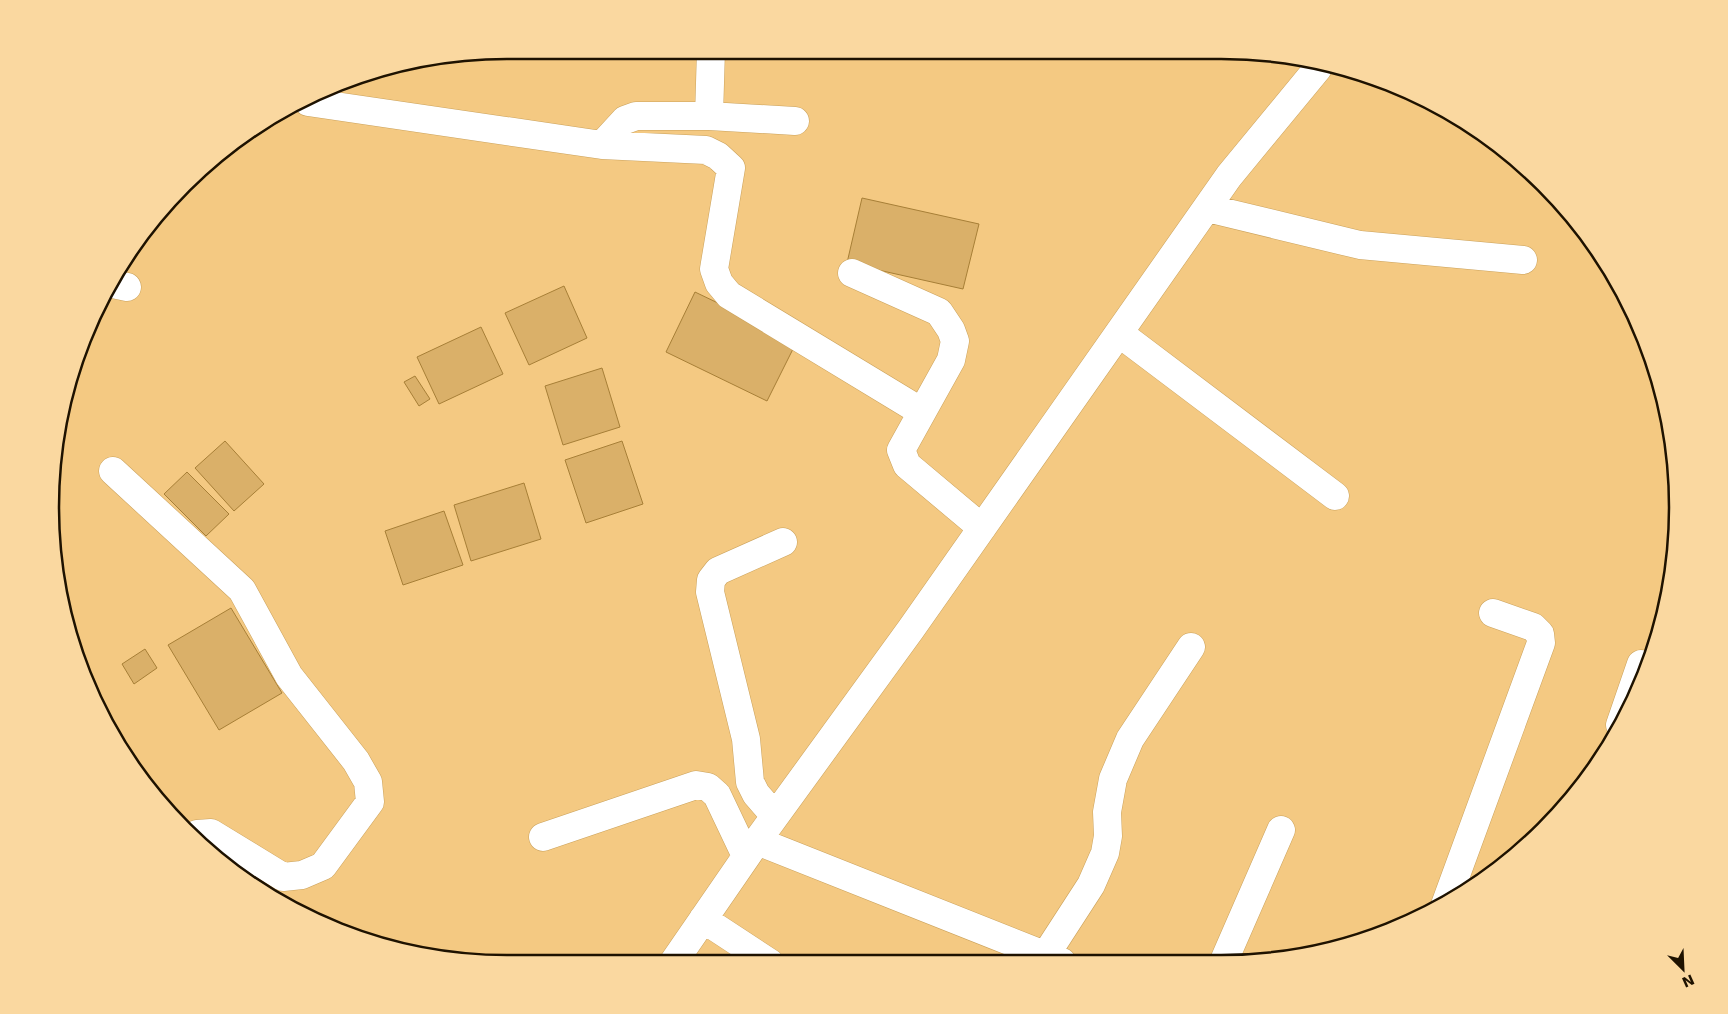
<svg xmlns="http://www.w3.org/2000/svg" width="1728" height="1014" viewBox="0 0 1728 1014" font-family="'DejaVu Sans',sans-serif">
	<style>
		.building { fill: #dab069; stroke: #a77f37 }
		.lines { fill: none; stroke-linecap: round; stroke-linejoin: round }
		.minor-casing { stroke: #cba25b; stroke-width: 29 }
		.minor { stroke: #fff; stroke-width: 28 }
		.rim { fill: none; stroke: #1e1200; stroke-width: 2.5 }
	</style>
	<rect width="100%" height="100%" fill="#f4c982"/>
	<path class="building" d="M 862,198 L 979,224 L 963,289 L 847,263 Z
		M 564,286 L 587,338 L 529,365 L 505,313 Z
		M 695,292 L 797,341 L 767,401 L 666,352 Z
		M 481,327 L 503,374 L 439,404 L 417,357 Z
		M 602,368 L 620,427 L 563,445 L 545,386 Z
		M 415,376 L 430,399 L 419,406 L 404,382 Z
		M 225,441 L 264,484 L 234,511 L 195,468 Z
		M 622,441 L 643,504 L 586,523 L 565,460 Z
		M 187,472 L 229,514 L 206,536 L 164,494 Z
		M 524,483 L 541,539 L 471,561 L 454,505 Z
		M 444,511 L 463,565 L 403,585 L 385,531 Z
		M 231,608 L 282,693 L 219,730 L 168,645 Z
		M 145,649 L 157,668 L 134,684 L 122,664 Z"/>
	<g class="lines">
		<defs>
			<path id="minor" d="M 308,102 L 602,145 L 706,150 L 718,156 L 731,168 L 714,269 L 719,283 L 729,295 L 922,412
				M 709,116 L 795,121
				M 602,145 L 625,120 L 636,116 L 709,116 L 711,50
				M 1207,208 L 1360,245 L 1523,260
				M 852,273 L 939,312 L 951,330 L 955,341 L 951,360 L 901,450 L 907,465 L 982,528
				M 113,284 L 127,287
				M 1119,333 L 1335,496
				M 113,471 L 242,590 L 289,676 L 356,761 L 368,782 L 370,802 L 323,866 L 302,875 L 283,877 L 211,833 L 197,834
				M 1620,725 L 1641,664
				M 775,816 L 756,794 L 750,782 L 746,739 L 710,592 L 711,580 L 718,571 L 783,542
				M 543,837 L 696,785 L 708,787 L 717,795 L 746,856
				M 757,841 L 1062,962
				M 1445,905 L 1541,643 L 1540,634 L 1533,627 L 1493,613
				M 703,919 L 770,963
				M 1045,956 L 1091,885 L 1105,853 L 1108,836 L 1107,812 L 1113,779 L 1130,739 L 1191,647
				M 673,963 L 757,841 L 911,629 L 1229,176 L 1318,68
				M 1223,963 L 1281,830"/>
		</defs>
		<use href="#minor" class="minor-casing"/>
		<use href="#minor" class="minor"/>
	</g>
	<path d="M0 0H1728V1014H0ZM507 59H1221A448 448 0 0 1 1669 507V507A448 448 0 0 1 1221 955H507A448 448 0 0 1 59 507V507A448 448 0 0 1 507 59Z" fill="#fad8a0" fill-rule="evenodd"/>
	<path class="rim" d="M507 59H1221A448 448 0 0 1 1669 507V507A448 448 0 0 1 1221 955H507A448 448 0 0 1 59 507V507A448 448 0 0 1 507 59Z"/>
	<g transform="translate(1683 969) rotate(156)" stroke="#fad8a0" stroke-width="4" paint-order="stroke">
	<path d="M0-4L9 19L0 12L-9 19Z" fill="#1e1200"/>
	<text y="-8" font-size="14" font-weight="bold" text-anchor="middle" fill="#1e1200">N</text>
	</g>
</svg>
